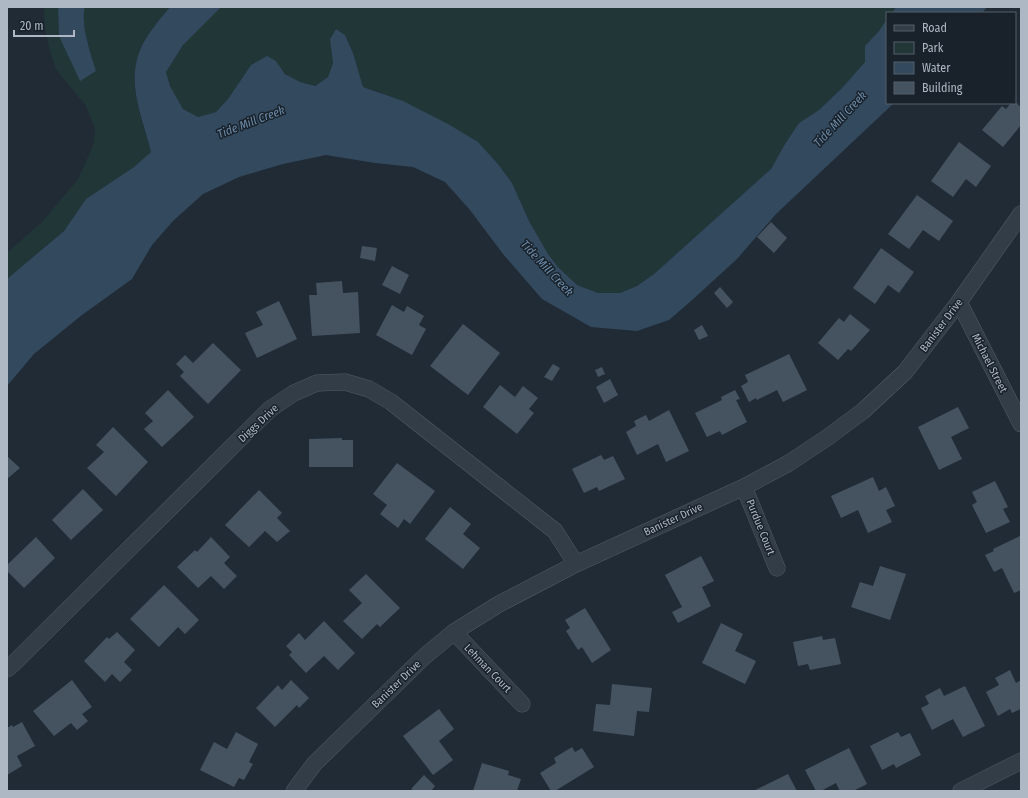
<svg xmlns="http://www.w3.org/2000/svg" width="1028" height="798" viewBox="0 0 1028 798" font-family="'Fira Sans Condensed',sans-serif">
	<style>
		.green { fill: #213737 }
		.water { fill: #33495e }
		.building { fill: #455360 }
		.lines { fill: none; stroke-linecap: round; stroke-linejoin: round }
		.street-casing { stroke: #505b65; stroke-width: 17 }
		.street { stroke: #333d47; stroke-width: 16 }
		.labels { text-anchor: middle; stroke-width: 3; stroke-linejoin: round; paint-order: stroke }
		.street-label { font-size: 11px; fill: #adb8c4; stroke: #19222b }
		.water-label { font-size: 12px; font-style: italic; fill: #6d8ca9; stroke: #19222b }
	</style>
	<rect width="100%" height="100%" fill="#202b36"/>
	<path class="green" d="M 44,7 L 58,7 L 59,37 L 96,71 C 91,54 80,24 85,7 L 170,7 C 159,20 147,34 140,50 C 126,83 142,120 151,152 L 134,167 L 86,199 L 64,231 L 7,279 L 7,253 L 43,221 L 79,178 L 94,143 L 95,128 L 86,106 L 56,69 L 49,48 L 45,26 Z
		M 221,7 L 896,7 L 892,13 L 887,13 C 887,26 873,37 865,46 L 865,62 L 842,88 L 819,110 L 799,123 L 785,144 L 771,169 L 654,274 L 637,286 L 620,293 L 598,293 L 577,285 L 558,267 L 548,254 L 529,221 L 512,183 L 498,164 L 478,142 L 377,91 L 363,87 L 353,53 L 345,35 L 336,29 L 330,39 L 333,63 L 328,77 L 314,86 C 294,80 288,79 276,61 L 251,65 L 228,99 L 216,112 L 198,117 L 183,109 L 170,86 L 166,72 L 183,45 Z"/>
	<path class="water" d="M 58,7 L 85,7 C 80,24 91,54 96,71 L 80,81 L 59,36 Z
		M 170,7 L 221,7 L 183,45 L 166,72 L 170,86 L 183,109 L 198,117 L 216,112 L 228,99 L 251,65 L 267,56 L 276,61 L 285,74 L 300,82 L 315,86 L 328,77 L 333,63 L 330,39 L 336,29 L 345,35 L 353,53 L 363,87 L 403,101 L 448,124 L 478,142 L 498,164 L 512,183 L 529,221 L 548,254 L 558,267 L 577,285 L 598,293 L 620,293 L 637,286 L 654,274 L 771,169 L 785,144 L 799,123 L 819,110 L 842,88 L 865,62 L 865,46 L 879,31 L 887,19 L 887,103 L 894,103 L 776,214 L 737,259 L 691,301 L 669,320 L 637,331 L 591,327 L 542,299 L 503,254 L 470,210 L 445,182 L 413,167 L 375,163 L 326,155 L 283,164 L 239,177 L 203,194 L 173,221 L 152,245 L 132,279 L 82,315 L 34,354 L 7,386 L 7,279 L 64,231 L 86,199 L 134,167 L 151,152 C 143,119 126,84 140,50 C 147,34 159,20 170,7 Z
		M 896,7 L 987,7 L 982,13 L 892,13 Z"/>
	<path class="building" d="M 1015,102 L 1021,107 L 1021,125 L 1003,147 L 982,130 L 1002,106 L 1006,109 L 1011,103 L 1015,103 Z
		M 959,142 L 991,166 L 976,187 L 966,179 L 953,197 L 931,181 Z
		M 917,195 L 953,221 L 939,241 L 923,230 L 909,249 L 888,234 Z
		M 771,222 L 787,238 L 774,253 L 757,237 Z
		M 362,246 L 377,248 L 375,261 L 360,258 Z
		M 881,248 L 914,272 L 899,293 L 888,285 L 875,304 L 853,288 Z
		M 392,266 L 409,275 L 400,294 L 382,285 Z
		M 342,281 L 343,293 L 358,292 L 360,333 L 312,336 L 309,295 L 317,295 L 316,283 Z
		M 720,287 L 733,302 L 727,308 L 714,293 Z
		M 279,301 L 297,339 L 257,358 L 245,333 L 263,325 L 256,312 Z
		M 392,305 L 404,312 L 407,306 L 424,316 L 419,325 L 426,329 L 412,355 L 376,335 Z
		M 850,314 L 870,330 L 851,351 L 848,349 L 838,360 L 818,343 L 839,318 L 844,322 Z
		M 463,324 L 500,353 L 468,395 L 430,366 Z
		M 702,325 L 708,336 L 699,340 L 694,330 Z
		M 213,343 L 241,370 L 208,404 L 180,376 L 184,372 L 176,364 L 185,355 L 193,363 Z
		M 789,354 L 807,390 L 783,402 L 777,390 L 757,400 L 756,398 L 749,402 L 741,386 L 748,382 L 745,375 Z
		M 553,364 L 560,368 L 552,381 L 544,377 Z
		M 602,367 L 605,374 L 598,377 L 595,370 Z
		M 610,379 L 618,395 L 604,403 L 596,387 Z
		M 500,385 L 515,397 L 523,386 L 538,398 L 529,409 L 534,413 L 517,434 L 483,407 Z
		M 168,390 L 194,417 L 162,447 L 144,429 L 153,421 L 145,413 Z
		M 735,390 L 740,399 L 736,400 L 747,422 L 722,435 L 720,431 L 707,437 L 695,413 L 722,400 L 721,397 Z
		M 958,407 L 969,428 L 951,437 L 962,459 L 939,470 L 918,427 Z
		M 669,410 L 689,451 L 666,462 L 658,444 L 637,455 L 626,432 L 636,426 L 634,421 L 646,415 L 649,421 Z
		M 113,427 L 148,462 L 116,496 L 87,468 L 104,452 L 96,445 Z
		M 342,438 L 342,440 L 353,440 L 353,467 L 309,467 L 309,439 Z
		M 601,455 L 604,460 L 613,456 L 625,479 L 599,491 L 597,487 L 584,493 L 572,469 Z
		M 7,456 L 20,468 L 7,479 Z
		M 397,463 L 435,491 L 410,524 L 404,519 L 398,528 L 380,514 L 387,505 L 373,494 Z
		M 873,477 L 879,491 L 886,487 L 895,506 L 886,510 L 892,522 L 868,533 L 858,510 L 841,518 L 831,496 Z
		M 995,481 L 1008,507 L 1003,509 L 1010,522 L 986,533 L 972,505 L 977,502 L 972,492 Z
		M 83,489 L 103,510 L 71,540 L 52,520 Z
		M 259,490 L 282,513 L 277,518 L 290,531 L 277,542 L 265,531 L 249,547 L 225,525 Z
		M 450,507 L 471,524 L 463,534 L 480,548 L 463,569 L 425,539 Z
		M 1020,536 L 1021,538 L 1021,590 L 1014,593 L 1002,568 L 994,572 L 985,555 L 994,551 L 993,549 Z
		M 36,537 L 55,558 L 24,588 L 7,571 L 7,565 Z
		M 211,537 L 230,557 L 224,563 L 237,576 L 224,589 L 211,576 L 198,588 L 177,567 L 195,550 L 197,552 Z
		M 701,556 L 714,581 L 702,587 L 711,606 L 678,623 L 672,612 L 682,607 L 665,575 Z
		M 880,566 L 906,574 L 890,620 L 851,607 L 860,582 L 873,586 Z
		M 366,574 L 400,608 L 380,627 L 377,624 L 362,639 L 343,621 L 362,603 L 349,590 Z
		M 164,585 L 199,620 L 185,634 L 178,627 L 159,647 L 130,619 Z
		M 585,608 L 611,650 L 592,663 L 582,647 L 578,650 L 566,631 L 570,628 L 565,620 Z
		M 324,621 L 355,653 L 338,670 L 324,656 L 306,673 L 289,655 L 292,652 L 286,646 L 299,633 L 305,640 Z
		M 721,623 L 743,634 L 735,651 L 756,661 L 745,684 L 702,663 Z
		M 117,632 L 135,650 L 124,662 L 132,670 L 120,682 L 112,674 L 105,682 L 84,661 L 107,637 L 109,639 Z
		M 822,636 L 823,640 L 835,638 L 841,664 L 810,670 L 808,664 L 798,666 L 793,642 Z
		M 1010,670 L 1016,683 L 1021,680 L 1021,709 L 1012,713 L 1010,709 L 998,716 L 986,692 L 999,685 L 995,678 Z
		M 72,680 L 92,707 L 82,714 L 88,721 L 77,730 L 71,723 L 54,736 L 33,711 Z
		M 291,680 L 309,698 L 299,708 L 297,705 L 275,727 L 256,708 L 278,685 L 282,690 Z
		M 612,684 L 652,688 L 649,712 L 637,711 L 634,736 L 593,731 L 596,704 L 610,705 Z
		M 965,686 L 985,726 L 963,737 L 953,719 L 932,730 L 921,708 L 929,704 L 925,696 L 940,688 L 944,696 Z
		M 439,709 L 454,729 L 439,741 L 453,760 L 433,775 L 403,736 Z
		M 22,722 L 35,746 L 17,756 L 22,766 L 7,775 L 7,728 L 12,725 L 13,727 Z
		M 236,732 L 258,744 L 249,762 L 253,764 L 244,780 L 239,778 L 234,787 L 200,770 L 214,742 L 227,749 Z
		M 898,732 L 901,737 L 910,733 L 921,755 L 896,768 L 894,764 L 882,770 L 870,746 Z
		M 572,747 L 575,752 L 582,748 L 594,767 L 555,791 L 551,791 L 540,773 L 556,763 L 554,758 Z
		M 849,748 L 867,784 L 853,791 L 840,791 L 836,783 L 821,791 L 816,791 L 805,770 Z
		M 482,763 L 509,771 L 508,775 L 521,779 L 517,791 L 473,791 Z
		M 788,774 L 797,791 L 753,791 Z
		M 424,775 L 435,786 L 431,791 L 414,791 L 411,789 Z"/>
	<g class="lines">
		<defs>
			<path id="street" d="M 959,302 L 1021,424
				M 744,487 L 777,568
				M 454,632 L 522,704
				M 7,669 L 13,664 L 270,409 L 294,393 L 317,383 L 345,382 L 369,389 L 391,402 L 555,531 L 576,564
				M 294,791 L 315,763 L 425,656 L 454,632 L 499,604 L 576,564 L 744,487 L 789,463 L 828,437 L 863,411 L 905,372 L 959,302 L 1021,214
				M 961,791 L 1021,761"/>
		</defs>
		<use href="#street" class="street-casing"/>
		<use href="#street" class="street"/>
	</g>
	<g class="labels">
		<g class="street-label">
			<text transform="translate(941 325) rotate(-53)" y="4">Banister Drive</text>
			<text transform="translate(990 363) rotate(63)" y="4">Michael Street</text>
			<text transform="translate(258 423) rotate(-43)" y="4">Diggs Drive</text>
			<text transform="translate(673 519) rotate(-25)" y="4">Banister Drive</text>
			<text transform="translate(761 527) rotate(68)" y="4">Purdue Court</text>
			<text transform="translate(488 668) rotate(46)" y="4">Lehman Court</text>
			<text transform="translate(396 684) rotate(-44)" y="4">Banister Drive</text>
		</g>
		<g class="water-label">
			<text transform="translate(840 119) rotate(-47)" y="4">Tide Mill Creek</text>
			<text transform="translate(251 122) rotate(-21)" y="4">Tide Mill Creek</text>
			<text transform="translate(547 268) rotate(47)" y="4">Tide Mill Creek</text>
		</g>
	</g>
	<rect width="1028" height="798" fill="none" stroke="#adb8c4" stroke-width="16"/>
	<rect x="886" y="12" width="130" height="92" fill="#19222b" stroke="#545e68"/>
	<rect x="894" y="25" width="20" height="6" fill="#333d47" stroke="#545e68"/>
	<text x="922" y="32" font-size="12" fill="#adb8c4">Road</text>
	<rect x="894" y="42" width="20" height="12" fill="#213737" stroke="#545e68"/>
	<text x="922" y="52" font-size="12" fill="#adb8c4">Park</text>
	<rect x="894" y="62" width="20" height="12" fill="#33495e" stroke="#545e68"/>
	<text x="922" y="72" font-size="12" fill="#adb8c4">Water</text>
	<rect x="894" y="82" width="20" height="12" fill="#455360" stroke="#545e68"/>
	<text x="922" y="92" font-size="12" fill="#adb8c4">Building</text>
	<path d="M14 30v6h60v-6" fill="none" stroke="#adb8c4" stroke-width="2"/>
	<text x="20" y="30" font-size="12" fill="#adb8c4" stroke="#19222b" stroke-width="3" paint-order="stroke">20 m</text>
</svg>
